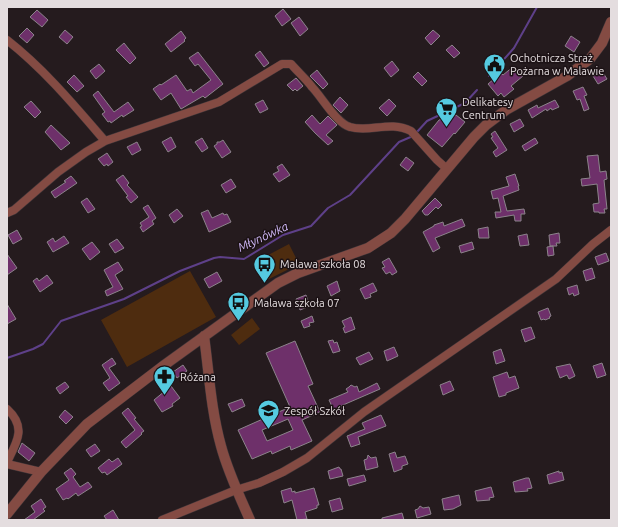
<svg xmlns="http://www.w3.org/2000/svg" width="618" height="527" viewBox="0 0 618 527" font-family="Ubuntu,sans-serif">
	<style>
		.green { fill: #4e2c0f }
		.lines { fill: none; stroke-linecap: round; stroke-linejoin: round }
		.stream { stroke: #5e4089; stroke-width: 2 }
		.building { fill: #6e306a; stroke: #8c838b; fill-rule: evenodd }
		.minor-casing { stroke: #403639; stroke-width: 9 }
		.tertiary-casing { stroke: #403639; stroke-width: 11 }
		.minor { stroke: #844b43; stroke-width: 8 }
		.tertiary { stroke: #844b43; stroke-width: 10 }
		.labels { text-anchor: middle; stroke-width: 3; stroke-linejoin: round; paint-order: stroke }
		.poi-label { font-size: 11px; fill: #e4dddf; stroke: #1c1215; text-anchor: start }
		.water-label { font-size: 12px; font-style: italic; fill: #cdb7f5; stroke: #1c1215 }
	</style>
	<rect width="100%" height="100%" fill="#251b1e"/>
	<path class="green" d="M 289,244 L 299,264 L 265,281 L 255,262 Z
		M 190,271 L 216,317 L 127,367 L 101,320 Z
		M 252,318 L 260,329 L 239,345 L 231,335 Z"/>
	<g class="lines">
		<path class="stream" d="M 489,76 L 514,48 L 537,7
			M 416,133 L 427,121 L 465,103 L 477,90
			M 7,358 L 33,349 L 43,344 L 61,321 L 124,299 L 180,271 L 214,258 L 220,257 L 244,259 L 283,235 L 311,226 L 328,208 L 350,195 L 399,142 L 413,136"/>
	</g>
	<path class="building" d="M 283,9 L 291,19 L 282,26 L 275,16 Z
		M 37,10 L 48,20 L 42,27 L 30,17 Z
		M 299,17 L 308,29 L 300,36 L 291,23 Z
		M 27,28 L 34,35 L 27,43 L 19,36 Z
		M 65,30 L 73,37 L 67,44 L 59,37 Z
		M 433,30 L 440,36 L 431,45 L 425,38 Z
		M 181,31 L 186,38 L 184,40 L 185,41 L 171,52 L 165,44 Z
		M 571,36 L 580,42 L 574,52 L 565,46 Z
		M 124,43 L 136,58 L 130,64 L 116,50 Z
		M 452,45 L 460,53 L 454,58 L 446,50 Z
		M 260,51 L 269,63 L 264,67 L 255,55 Z
		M 198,52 L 223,84 L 205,98 L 203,96 L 181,109 L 171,93 L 161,100 L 153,89 L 160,84 L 161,85 L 176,75 L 187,91 L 191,89 L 193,93 L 211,80 L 198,64 L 195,66 L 189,58 Z
		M 392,61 L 399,70 L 391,77 L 384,68 Z
		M 99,64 L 105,71 L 96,79 L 90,71 Z
		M 514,66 L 523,76 L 511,86 L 514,89 L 504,97 L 501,93 L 498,96 L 488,84 L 501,73 L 503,75 Z
		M 317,70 L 328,84 L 323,89 L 310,76 Z
		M 602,71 L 607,79 L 598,84 L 593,76 Z
		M 418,72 L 427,81 L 422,86 L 413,77 Z
		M 74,75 L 84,86 L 77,92 L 67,82 Z
		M 296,78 L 303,86 L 297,91 L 295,89 L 293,91 L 287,85 Z
		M 583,87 L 587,95 L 584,96 L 589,109 L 584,111 L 580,99 L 577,100 L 573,91 Z
		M 98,91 L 114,112 L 128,102 L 134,110 L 123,117 L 122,115 L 111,123 L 110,121 L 108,122 L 102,114 L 105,112 L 93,95 Z
		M 340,97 L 348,105 L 341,113 L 333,105 Z
		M 389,99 L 396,106 L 387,116 L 379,108 Z
		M 263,100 L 268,109 L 260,113 L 255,104 Z
		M 555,100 L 559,107 L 552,110 L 551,108 L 547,111 L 546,109 L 532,118 L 528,110 L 537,105 L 538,108 Z
		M 31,101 L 41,112 L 35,118 L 24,107 Z
		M 312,115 L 320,124 L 328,116 L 337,125 L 326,135 L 333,141 L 328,145 L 315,133 L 305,122 Z
		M 456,115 L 465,122 L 455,134 L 454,133 L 442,147 L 427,135 L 439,120 Z
		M 520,119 L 524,126 L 514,132 L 510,124 Z
		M 51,125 L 70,143 L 61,150 L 45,132 Z
		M 495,131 L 507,150 L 496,157 L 493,152 L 498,148 L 491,138 L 493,137 L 491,134 Z
		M 171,137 L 176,147 L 168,152 L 162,142 Z
		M 202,138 L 208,148 L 202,152 L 195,142 Z
		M 535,138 L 538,143 L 525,151 L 522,146 Z
		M 223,140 L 231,152 L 222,158 L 214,146 L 217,144 L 217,142 L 220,142 Z
		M 137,142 L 141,150 L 132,155 L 127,147 Z
		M 107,153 L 113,162 L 108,166 L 107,164 L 104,166 L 98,159 Z
		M 598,155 L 600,172 L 606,171 L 607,179 L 604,180 L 607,209 L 604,209 L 605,213 L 599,213 L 599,212 L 594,212 L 593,204 L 599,203 L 597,184 L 582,186 L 581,179 L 590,178 L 587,156 Z
		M 406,157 L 414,163 L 408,171 L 400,165 Z
		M 282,164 L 290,175 L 279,182 L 273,174 L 279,171 L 277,167 Z
		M 515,174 L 519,186 L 518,186 L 519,190 L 503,196 L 507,211 L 524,209 L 525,214 L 521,214 L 521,221 L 515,221 L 514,215 L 496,218 L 495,212 L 501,212 L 498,198 L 493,199 L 491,191 L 509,186 L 506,177 Z
		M 123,175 L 129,183 L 127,185 L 138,197 L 131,203 L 126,197 L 128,196 L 116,180 Z
		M 71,176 L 77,183 L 55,198 L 51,192 L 66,182 L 64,181 Z
		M 231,179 L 236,187 L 226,193 L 221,185 Z
		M 87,198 L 95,209 L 88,213 L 81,202 Z
		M 435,198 L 442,205 L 438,209 L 436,207 L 428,215 L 425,215 L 422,211 Z
		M 148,205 L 156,218 L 152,221 L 154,224 L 143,232 L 140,227 L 142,226 L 140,223 L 149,217 L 143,208 Z
		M 177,209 L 183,216 L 174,223 L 169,215 Z
		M 208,210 L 212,218 L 223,213 L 224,215 L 227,214 L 231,222 L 209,232 L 201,213 Z
		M 462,219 L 465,226 L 435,238 L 440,248 L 433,252 L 423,232 L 434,226 L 434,225 L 443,222 L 444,226 Z
		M 488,227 L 489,238 L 479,238 L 478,229 Z
		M 17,230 L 22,239 L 13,244 L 8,235 Z
		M 559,233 L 560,243 L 556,243 L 557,246 L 553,246 L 554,255 L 548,256 L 547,247 L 553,246 L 550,246 L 549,235 Z
		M 527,234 L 529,245 L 520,246 L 518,236 Z
		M 64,236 L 69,243 L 53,252 L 47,242 L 53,238 L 55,242 Z
		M 117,239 L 124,248 L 115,253 L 109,244 Z
		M 92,242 L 100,252 L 90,260 L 82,249 Z
		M 472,242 L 474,249 L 461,253 L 459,246 Z
		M 606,253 L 609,261 L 598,265 L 595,257 Z
		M 7,254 L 17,268 L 7,275 Z
		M 389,258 L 397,272 L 392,275 L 390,272 L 386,274 L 382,268 L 385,267 L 382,262 Z
		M 118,262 L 123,270 L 115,275 L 123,289 L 107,296 L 105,291 L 113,287 L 104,270 Z
		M 592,268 L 595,278 L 586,281 L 583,271 Z
		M 217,272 L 222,281 L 209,288 L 204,279 Z
		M 47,275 L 53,283 L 40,292 L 33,281 L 37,278 L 39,281 Z
		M 337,281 L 340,291 L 331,296 L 327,286 Z
		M 373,283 L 377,291 L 370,294 L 371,297 L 365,299 L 360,289 Z
		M 577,285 L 579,294 L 574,296 L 573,293 L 569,295 L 567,288 Z
		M 306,295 L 310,306 L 300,310 L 296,299 Z
		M 7,304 L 16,319 L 7,324 Z
		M 548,308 L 551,316 L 549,317 L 550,318 L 545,320 L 544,319 L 541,320 L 538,312 Z
		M 312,316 L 314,322 L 309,323 L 310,326 L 304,328 L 301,321 Z
		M 351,317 L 355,329 L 345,333 L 343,328 L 345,327 L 342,321 Z
		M 531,327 L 535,338 L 525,342 L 521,330 Z
		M 333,340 L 334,343 L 337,342 L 340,351 L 333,353 L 328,341 Z
		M 295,341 L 313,384 L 308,386 L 320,412 L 302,420 L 312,441 L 291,450 L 290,446 L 272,454 L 271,451 L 252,459 L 238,430 L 290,407 L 266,353 ZM 288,419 L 293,430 L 267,441 L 262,430 Z
		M 394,347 L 398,356 L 387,361 L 384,351 Z
		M 501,349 L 505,361 L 496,364 L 493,352 Z
		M 369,352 L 373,359 L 360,365 L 356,358 Z
		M 112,358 L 116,364 L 109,368 L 120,383 L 109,391 L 103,383 L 110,378 L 102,365 Z
		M 602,363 L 606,375 L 597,378 L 593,366 Z
		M 570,364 L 575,376 L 569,379 L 567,375 L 560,378 L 556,367 Z
		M 183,365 L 187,371 L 177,378 L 173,372 Z
		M 507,372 L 509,378 L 515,376 L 519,388 L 506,393 L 506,395 L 499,397 L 493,377 Z
		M 450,381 L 454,390 L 443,395 L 440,385 Z
		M 65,382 L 69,387 L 60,394 L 56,388 Z
		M 377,383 L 380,389 L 343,405 L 341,406 L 344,412 L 336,415 L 329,400 L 348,392 L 346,389 L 349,387 L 351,385 L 355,387 L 357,386 L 359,392 Z
		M 171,386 L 180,398 L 172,404 L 173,406 L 162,412 L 154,400 Z
		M 242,399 L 245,406 L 232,412 L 228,404 Z
		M 128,408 L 136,418 L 134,419 L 144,431 L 141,433 L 142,434 L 126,448 L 121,442 L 135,430 L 122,413 Z
		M 65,410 L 73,417 L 66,424 L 59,417 Z
		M 381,415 L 386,426 L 358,437 L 360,444 L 351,447 L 347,436 L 365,429 L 362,423 Z
		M 22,443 L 35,453 L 29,461 L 18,452 Z
		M 95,444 L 100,451 L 91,457 L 86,450 Z
		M 395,452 L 397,458 L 405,456 L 408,464 L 402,466 L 402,469 L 394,472 L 389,454 Z
		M 368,455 L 371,458 L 376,457 L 378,467 L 366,470 L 364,460 L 367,459 Z
		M 118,458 L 122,464 L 107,475 L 105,472 L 102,473 L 98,468 L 109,459 L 112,462 Z
		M 339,467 L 340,469 L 341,469 L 343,476 L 330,479 L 328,471 Z
		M 71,468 L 76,474 L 73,477 L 80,487 L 88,482 L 92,487 L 78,496 L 76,493 L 68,499 L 67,498 L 63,500 L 56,489 L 69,480 L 64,473 Z
		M 559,471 L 559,473 L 562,472 L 564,480 L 549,484 L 547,475 Z
		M 364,475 L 366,481 L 349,486 L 347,479 Z
		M 526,478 L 529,478 L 532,488 L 527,489 L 528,491 L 515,492 L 513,482 Z
		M 491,487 L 494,497 L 489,498 L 490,500 L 477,501 L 475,491 Z
		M 291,488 L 292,492 L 295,491 L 295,493 L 314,488 L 319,505 L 317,505 L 317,508 L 305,512 L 307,519 L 297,520 L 292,500 L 284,503 L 281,491 Z
		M 459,495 L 461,505 L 453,509 L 444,510 L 442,499 Z
		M 340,498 L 343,509 L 332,512 L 329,501 Z
		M 41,499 L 46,507 L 43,509 L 45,511 L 33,520 L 24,520 L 35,512 L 31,506 Z
		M 420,506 L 423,508 L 429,507 L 431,514 L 417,518 L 415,510 L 418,509 Z
		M 113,510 L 119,520 L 107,520 L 104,516 Z
		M 402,513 L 404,520 L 382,520 L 382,518 Z"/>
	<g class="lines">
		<defs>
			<path id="minor" d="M 7,40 C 44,69 74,105 105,141
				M 7,213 L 14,210 L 58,172 L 86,152 L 105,141 L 219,102 L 282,64 L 291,64 C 298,72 306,79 312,87 C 321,96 337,124 350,127 C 370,133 390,120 411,131 L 437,160 L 447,169
				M 7,409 C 27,427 17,442 7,462
				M 7,464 L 41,472
				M 162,520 L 236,490 L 259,483 L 283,472 L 307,458 L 364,412 L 556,279 L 593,244 L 611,230"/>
			<path id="tertiary" d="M 204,336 C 209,373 211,410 221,446 C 228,472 239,495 250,520
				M 7,514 L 41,472 L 87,424 L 163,366 L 278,283 L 298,273 L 368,248 L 391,233 L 405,219 L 474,137 L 486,125 L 506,110 L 567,76 L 590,59 L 602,43 L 611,22"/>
		</defs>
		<use href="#minor" class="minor-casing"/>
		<use href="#tertiary" class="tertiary-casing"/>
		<use href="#minor" class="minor"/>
		<use href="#tertiary" class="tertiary"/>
	</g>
	<defs>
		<symbol id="civic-pin" viewBox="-11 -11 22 30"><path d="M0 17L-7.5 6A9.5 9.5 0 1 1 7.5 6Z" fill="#55cae0" stroke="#1c1215"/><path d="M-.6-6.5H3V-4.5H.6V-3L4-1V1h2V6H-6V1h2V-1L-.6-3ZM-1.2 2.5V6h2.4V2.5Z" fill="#111"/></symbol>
		<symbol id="supermarket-pin" viewBox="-11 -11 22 30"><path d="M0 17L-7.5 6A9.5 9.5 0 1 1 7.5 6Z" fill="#55cae0" stroke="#1c1215"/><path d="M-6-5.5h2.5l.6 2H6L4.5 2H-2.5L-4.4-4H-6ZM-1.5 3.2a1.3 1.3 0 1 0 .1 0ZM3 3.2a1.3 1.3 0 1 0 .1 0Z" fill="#111"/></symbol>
		<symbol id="bus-pin" viewBox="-11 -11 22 30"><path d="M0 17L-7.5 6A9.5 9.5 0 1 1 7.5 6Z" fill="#55cae0" stroke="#1c1215"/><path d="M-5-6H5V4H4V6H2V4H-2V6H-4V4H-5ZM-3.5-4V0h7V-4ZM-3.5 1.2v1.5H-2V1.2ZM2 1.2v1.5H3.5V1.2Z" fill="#111"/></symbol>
		<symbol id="pharmacy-pin" viewBox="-11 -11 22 30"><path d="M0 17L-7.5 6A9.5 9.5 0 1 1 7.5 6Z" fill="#55cae0" stroke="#1c1215"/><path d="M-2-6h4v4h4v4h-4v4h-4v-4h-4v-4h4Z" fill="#111"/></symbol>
		<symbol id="school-pin" viewBox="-11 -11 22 30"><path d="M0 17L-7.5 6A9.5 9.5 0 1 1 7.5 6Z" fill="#55cae0" stroke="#1c1215"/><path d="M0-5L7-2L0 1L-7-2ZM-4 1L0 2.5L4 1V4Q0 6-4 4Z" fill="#111"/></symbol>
	</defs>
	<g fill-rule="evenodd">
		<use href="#civic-pin" x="482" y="52" width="25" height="34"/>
		<use href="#supermarket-pin" x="434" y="96" width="25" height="34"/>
		<use href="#bus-pin" x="252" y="252" width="25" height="34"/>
		<use href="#bus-pin" x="226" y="290" width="25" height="34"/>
		<use href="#pharmacy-pin" x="152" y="364" width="25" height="34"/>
		<use href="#school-pin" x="256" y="398" width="25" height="34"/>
	</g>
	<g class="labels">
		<g class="poi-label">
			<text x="510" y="62">Ochotnicza Straż<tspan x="510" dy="13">Pożarna w Malawie</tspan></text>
			<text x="462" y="106">Delikatesy<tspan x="462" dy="13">Centrum</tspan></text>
			<text x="280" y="268">Malawa szkoła 08</text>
			<text x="254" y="307">Malawa szkoła 07</text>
			<text x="180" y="381">Różana</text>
			<text x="284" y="415">Zespół Szkół</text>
		</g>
		<g class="water-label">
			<text transform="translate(263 237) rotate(-25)" y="4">Młynówka</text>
		</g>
	</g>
	<rect width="618" height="527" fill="none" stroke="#e4dddf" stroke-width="16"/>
</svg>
